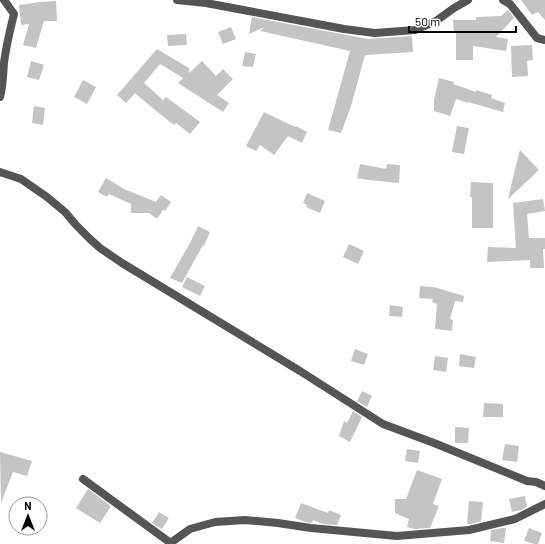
<svg xmlns="http://www.w3.org/2000/svg" width="545" height="544" viewBox="0 0 545 544" font-family="Barlow,sans-serif">
	<style>
		.building { fill: #c4c4c4 }
		.lines { fill: none; stroke-linecap: round; stroke-linejoin: round }
		.street { stroke: #555; stroke-width: 8 }
	</style>
	<rect width="100%" height="100%" fill="#fff"/>
	<path class="building" d="M 521,0 L 545,0 L 545,20 L 538,12 L 532,15 Z
		M 56,1 L 57,21 L 44,21 L 36,48 L 23,45 L 29,24 L 21,25 L 19,5 L 40,2 Z
		M 508,10 L 514,18 L 496,37 L 508,39 L 506,51 L 473,46 L 473,60 L 456,60 L 456,33 L 454,33 L 453,20 L 476,20 L 476,17 L 501,16 Z
		M 252,17 L 368,39 L 412,36 L 413,52 L 365,55 L 351,106 L 341,133 L 328,130 L 350,51 L 260,31 L 265,27 L 249,34 Z
		M 231,27 L 236,39 L 223,44 L 218,32 Z
		M 186,34 L 187,45 L 168,46 L 167,35 Z
		M 532,45 L 533,60 L 527,61 L 528,76 L 512,77 L 511,46 Z
		M 157,49 L 189,68 L 189,73 L 202,61 L 216,76 L 223,69 L 233,79 L 217,95 L 229,103 L 223,112 L 178,83 L 183,78 L 160,64 L 144,83 L 163,100 L 166,97 L 200,122 L 190,134 L 176,123 L 174,125 L 155,110 L 135,93 L 126,103 L 117,95 Z
		M 245,52 L 256,54 L 253,67 L 242,66 Z
		M 31,61 L 44,65 L 39,80 L 27,77 Z
		M 439,78 L 454,82 L 453,84 L 476,92 L 476,90 L 492,95 L 491,98 L 505,103 L 503,112 L 468,102 L 468,103 L 456,99 L 450,116 L 434,111 L 434,100 Z
		M 83,80 L 96,87 L 87,104 L 74,97 Z
		M 34,106 L 45,108 L 43,125 L 32,123 Z
		M 264,112 L 295,127 L 296,126 L 307,132 L 302,143 L 288,136 L 274,155 L 260,145 L 256,151 L 246,146 Z
		M 457,126 L 469,128 L 464,154 L 452,152 Z
		M 520,150 L 539,170 L 508,199 L 515,169 Z
		M 360,164 L 386,169 L 387,164 L 400,165 L 399,183 L 369,180 L 357,178 Z
		M 106,178 L 124,189 L 156,202 L 161,195 L 171,202 L 165,211 L 163,210 L 157,219 L 149,213 L 131,213 L 131,204 L 109,194 L 107,197 L 98,192 Z
		M 471,182 L 493,183 L 493,228 L 472,228 L 472,197 L 470,197 Z
		M 307,193 L 325,201 L 320,213 L 306,207 L 307,205 L 303,203 Z
		M 543,199 L 545,211 L 527,214 L 529,238 L 545,238 L 545,249 L 543,249 L 544,268 L 530,268 L 530,260 L 487,262 L 488,247 L 516,248 L 513,203 Z
		M 198,226 L 210,232 L 204,246 L 203,245 L 182,283 L 170,278 L 190,243 Z
		M 349,244 L 364,251 L 358,264 L 343,257 Z
		M 187,277 L 205,286 L 200,296 L 182,287 Z
		M 420,286 L 434,287 L 464,296 L 463,302 L 455,301 L 450,319 L 453,320 L 452,331 L 435,329 L 437,304 L 432,302 L 433,299 L 419,298 Z
		M 390,305 L 403,307 L 402,317 L 389,316 Z
		M 355,349 L 368,354 L 364,365 L 351,361 Z
		M 460,354 L 476,357 L 474,368 L 459,366 Z
		M 435,356 L 448,358 L 446,372 L 433,370 Z
		M 362,391 L 372,396 L 367,407 L 357,401 Z
		M 484,403 L 503,404 L 503,417 L 483,417 Z
		M 353,411 L 362,417 L 350,442 L 339,436 L 344,421 L 347,423 Z
		M 455,427 L 469,428 L 468,443 L 455,443 Z
		M 505,444 L 519,446 L 517,462 L 502,460 Z
		M 407,449 L 420,451 L 418,463 L 405,461 Z
		M 0,452 L 32,461 L 27,476 L 13,472 L 1,503 Z
		M 417,470 L 442,479 L 433,504 L 439,506 L 430,528 L 414,529 L 407,527 L 409,519 L 395,513 L 395,499 L 406,499 Z
		M 88,489 L 111,506 L 100,523 L 76,508 Z
		M 525,496 L 527,507 L 521,510 L 512,512 L 509,499 Z
		M 469,501 L 483,502 L 481,521 L 471,524 L 467,524 Z
		M 301,503 L 328,513 L 329,510 L 341,515 L 337,525 L 322,524 L 313,520 L 312,523 L 305,522 L 295,518 Z
		M 159,512 L 169,518 L 162,529 L 152,523 Z
		M 502,528 L 506,528 L 504,543 L 490,541 L 491,530 Z
		M 529,528 L 542,533 L 538,544 L 535,544 L 524,541 Z"/>
	<g class="lines">
		<path class="street" d="M 177,0 L 206,3 L 344,29 L 375,33 L 415,30 L 436,21 L 454,8 L 468,0
			M 503,0 L 510,4 L 537,38 L 545,40
			M 0,97 C 3,86 3,74 4,63 C 6,46 10,30 14,14 L 4,0
			M 0,172 L 21,179 L 47,197 L 65,212 L 76,225 L 90,239 L 100,248 L 122,263 L 300,371 L 383,424 L 434,443 L 527,481 L 536,482 L 545,486
			M 83,479 L 172,544
			M 169,544 L 190,529 L 215,522 L 245,520 L 278,523 L 311,528 L 397,536 L 469,530 L 515,519 L 545,504"/>
	</g>
	<g transform="translate(28 516)"><circle r="19" fill="#ffffff" stroke="#999999"/>
	<path d="M0-3L7 15L0 10L-7 15Z" fill="#000000"/>
	<text y="-6" font-size="11" font-weight="bold" text-anchor="middle" fill="#000000">N</text>
	</g>
	<path d="M409 26v6h107v-6" fill="none" stroke="#000000" stroke-width="2"/>
	<text x="415" y="26" font-size="12" fill="#000000" stroke="#ffffff" stroke-width="3" paint-order="stroke">50 m</text>
</svg>
